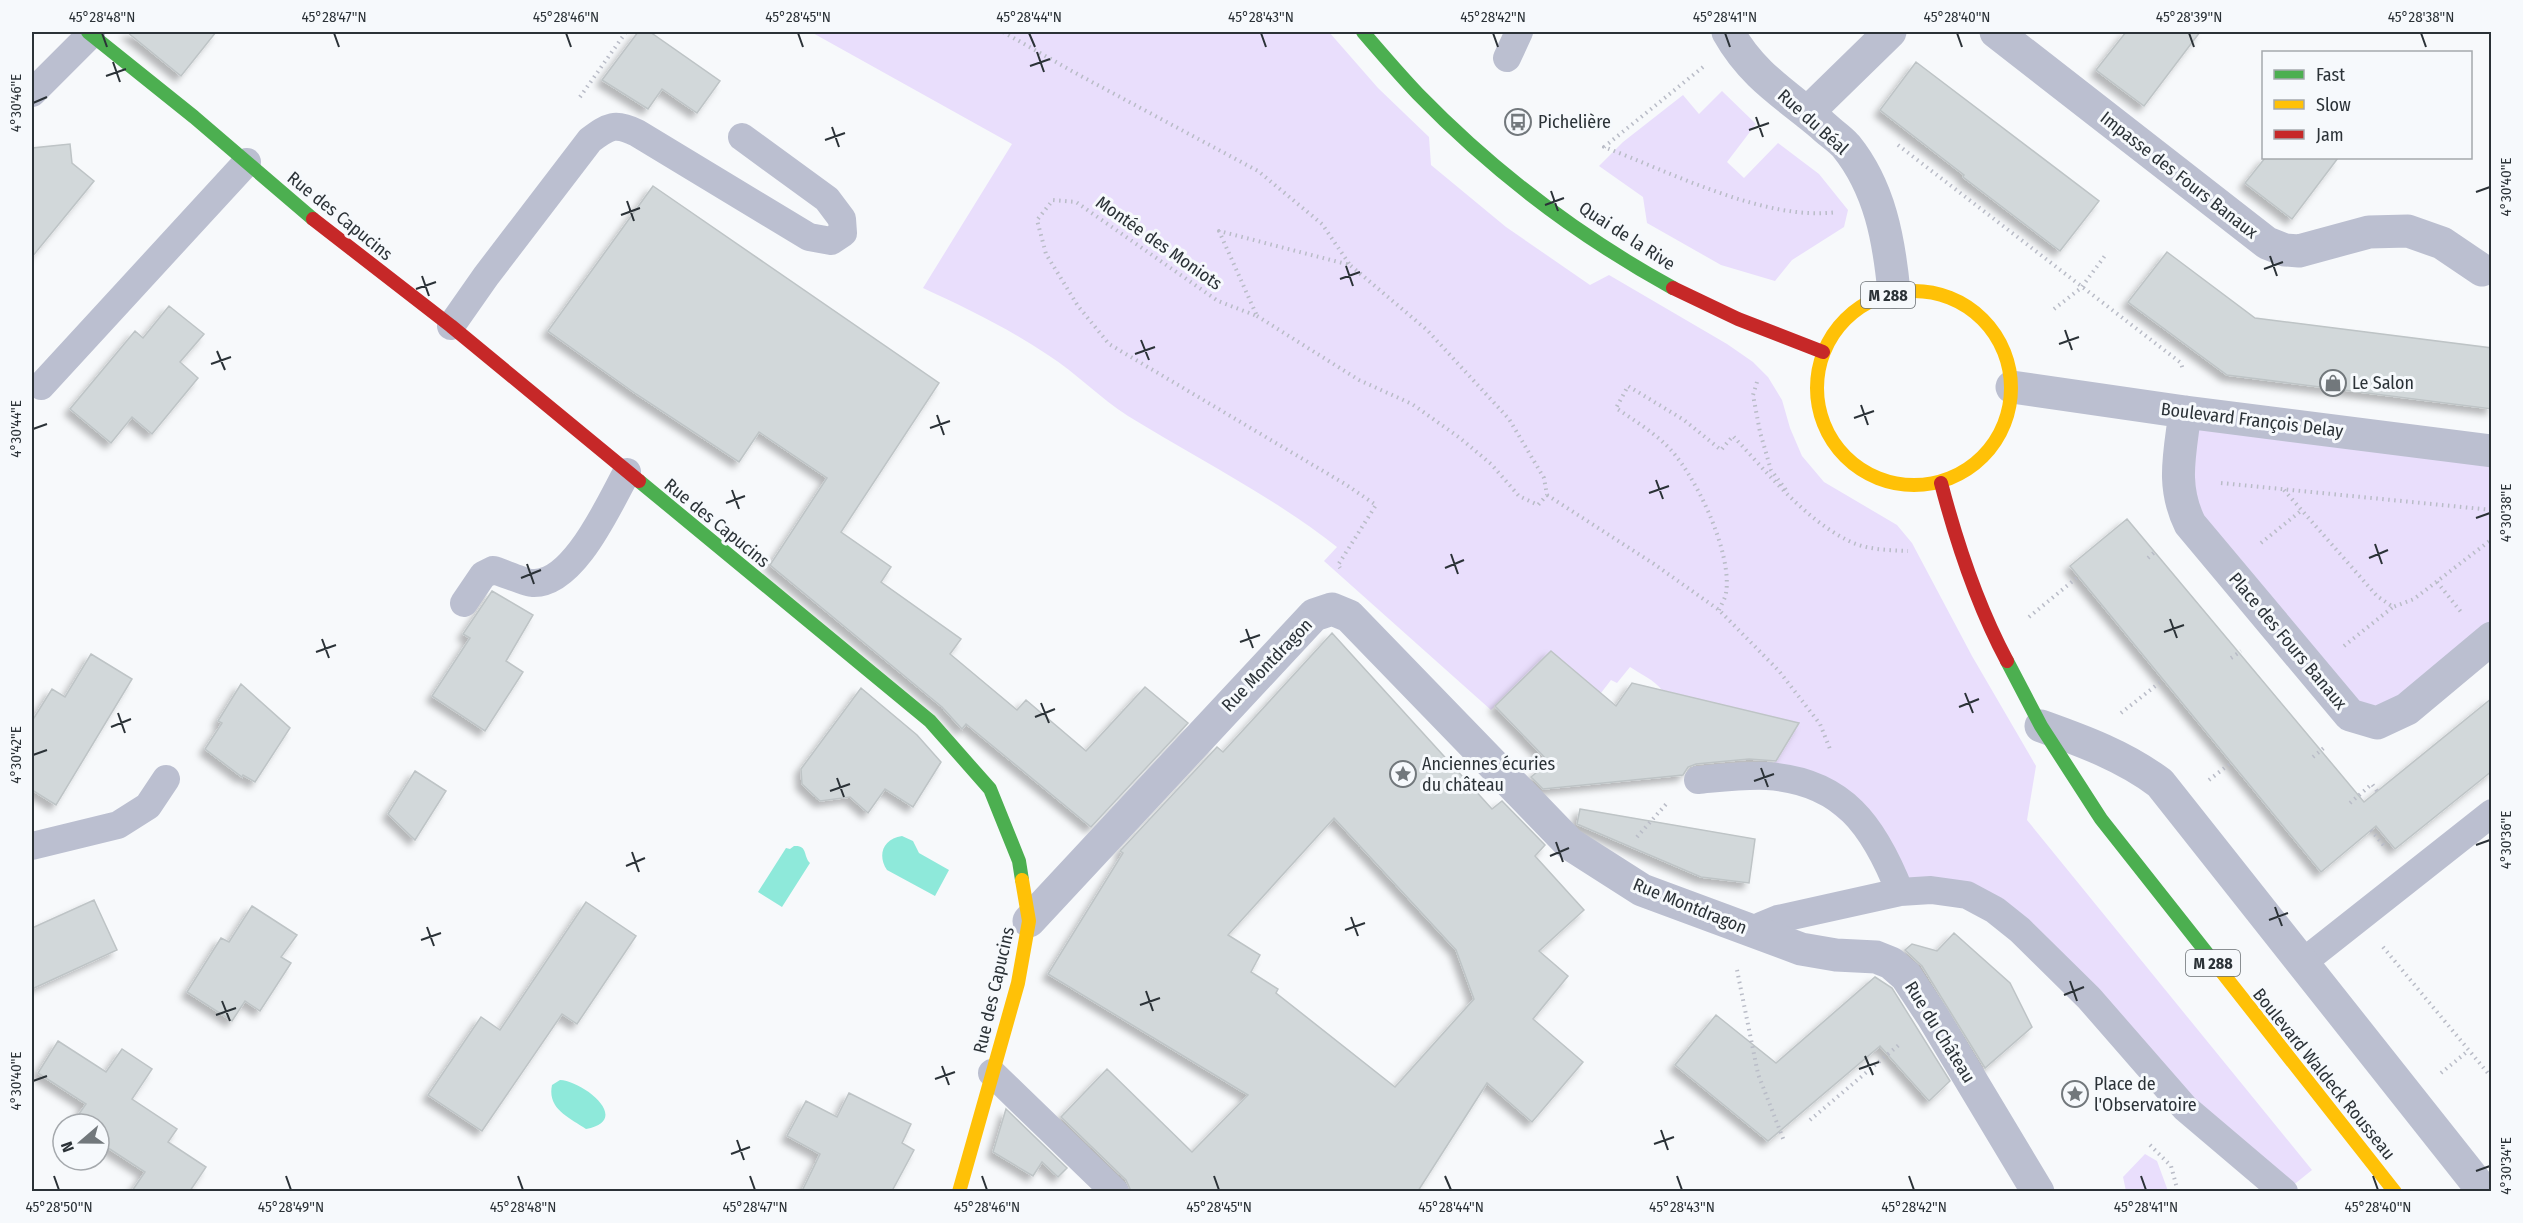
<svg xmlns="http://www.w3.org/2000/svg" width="2523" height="1223" viewBox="0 0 2523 1223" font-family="'Fira Sans Condensed',sans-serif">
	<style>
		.green { fill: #e9defc }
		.water { fill: #8ee9da }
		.building { fill: #d2d8da; stroke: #bec4c6; stroke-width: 1.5; fill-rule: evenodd; filter: url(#shadow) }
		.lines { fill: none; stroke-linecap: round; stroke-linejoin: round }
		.path { stroke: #b9bcc7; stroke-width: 4; stroke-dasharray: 1.5 4.5; stroke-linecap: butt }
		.lane { stroke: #bbbfd0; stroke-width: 28 }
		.street { stroke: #bbbfd0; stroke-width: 33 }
		.fast { stroke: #4caf50; stroke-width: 14 }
		.slow { stroke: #ffc107; stroke-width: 14 }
		.jam { stroke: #c62828; stroke-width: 14 }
		.ticks { fill: none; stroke: #2b3237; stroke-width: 2 }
		.labels { text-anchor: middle; stroke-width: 6; stroke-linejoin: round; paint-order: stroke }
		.shield { fill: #f6f9fc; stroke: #686e72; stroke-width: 1.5 }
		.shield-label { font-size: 16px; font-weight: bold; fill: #2b3237 }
		.poi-label { font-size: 18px; fill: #2b3237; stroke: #f6f9fc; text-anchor: start }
		.street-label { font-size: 18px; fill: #2b3237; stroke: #f6f9fc }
		.neatline { fill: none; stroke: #2b3237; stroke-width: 2 }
		.ticks-label { font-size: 15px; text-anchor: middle; fill: #2b3237 }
	</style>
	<defs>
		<filter id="shadow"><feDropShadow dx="-5.5" dy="5.5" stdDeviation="3" flood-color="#0004"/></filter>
	</defs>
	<rect width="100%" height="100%" fill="#f7f9fb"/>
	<path class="green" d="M 811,32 L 1329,32 L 1378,88 L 1429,137 L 1431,165 L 1506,227 L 1590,285 L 1609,275 L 1727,344 L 1753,362 L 1768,377 L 1782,400 L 1790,428 L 1802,456 L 1824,482 L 1897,525 L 1912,543 L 1972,656 L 2036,766 L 2027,820 L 2312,1170 L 2286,1191 L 1995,910 L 1900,892 L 1887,859 L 1774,763 L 1799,723 L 1662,690 C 1653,679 1642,675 1630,667 L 1617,683 L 1611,680 L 1601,693 L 1551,651 L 1491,710 L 1324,561 L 1337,547 C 1272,496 1198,459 1128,416 C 1100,398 1076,373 1048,355 C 1008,328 966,308 923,288 L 1012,144 Z
		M 1722,91 L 1756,124 L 1727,162 L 1744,178 L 1778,143 L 1819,174 L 1848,210 L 1844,227 L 1792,260 L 1775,281 L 1721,265 L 1647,223 L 1643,197 L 1599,166 L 1623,142 L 1683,95 L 1699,114 Z
		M 2185,412 L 2491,451 L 2491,638 L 2377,723 L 2331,694 L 2177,478 Z
		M 2145,1154 L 2157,1161 L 2168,1191 L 2126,1191 L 2123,1177 Z"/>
	<path class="water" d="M 902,836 L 913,841 L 919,853 L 949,870 L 935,896 L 887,870 C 877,855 883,839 902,836 Z
		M 794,846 C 808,845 803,856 810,863 L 782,907 L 758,892 L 786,848 L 790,849 Z
		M 560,1080 C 583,1081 633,1120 586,1129 C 569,1117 547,1109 552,1085 Z"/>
	<path class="building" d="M 127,32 L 216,32 L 181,76 Z
		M 638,32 L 650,32 L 720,81 L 697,113 L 662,89 L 648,109 L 602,80 Z
		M 2126,32 L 2200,32 L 2144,106 L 2096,70 Z
		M 1916,62 L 2099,201 L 2060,251 L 1963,177 L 1964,175 L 1880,110 Z
		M 70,144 L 72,163 L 94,181 L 32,257 L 32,148 Z
		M 2265,158 L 2338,158 L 2292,219 L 2245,183 Z
		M 653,186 L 939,383 L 841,532 L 891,567 L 881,582 L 961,639 L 950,654 L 1017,710 L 1026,700 L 1086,751 L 1145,687 L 1188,723 L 1091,827 L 966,724 L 962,729 L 942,707 L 770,565 L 827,478 L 759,432 L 739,462 L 636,394 L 548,331 Z
		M 2167,252 L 2255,318 L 2492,348 L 2492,409 L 2227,375 L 2128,302 Z
		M 169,306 L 204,334 L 180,362 L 198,378 L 152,434 L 132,417 L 111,443 L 70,409 L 135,331 L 143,338 Z
		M 2127,519 L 2364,802 L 2492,698 L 2492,771 L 2395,849 L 2376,826 L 2321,872 L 2070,566 Z
		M 492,591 L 533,615 L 506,661 L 523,672 L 485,731 L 432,696 L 470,638 L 463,634 Z
		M 1332,633 L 1492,809 L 1502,801 L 1545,845 L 1535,856 L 1584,910 L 1539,951 L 1568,976 L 1533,1019 L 1583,1062 L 1532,1122 L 1487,1083 L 1418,1191 L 1131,1191 L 1126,1180 L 1061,1117 L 1107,1069 L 1192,1152 L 1248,1095 L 1048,974 L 1123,853 L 1120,851 L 1217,747 L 1223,752 ZM 1334,818 L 1456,950 L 1474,999 L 1395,1087 L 1276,993 L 1278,989 L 1251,972 L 1260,955 L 1228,935 Z
		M 1551,651 L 1616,706 L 1632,683 L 1799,723 L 1776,761 L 1749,759 L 1696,764 L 1688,767 L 1683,775 L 1543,789 L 1531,777 L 1549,762 L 1495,706 Z
		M 91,654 L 132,679 L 56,805 L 32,790 L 32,721 L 52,689 L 65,697 Z
		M 241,684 L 290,728 L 255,782 L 243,775 L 242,777 L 205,749 L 222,723 L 218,721 Z
		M 861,688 L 917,735 L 941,762 L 913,807 L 885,789 L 868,813 L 850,797 L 820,801 L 802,784 L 801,769 Z
		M 415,771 L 446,791 L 415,840 L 388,814 Z
		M 1580,809 L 1755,839 L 1749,883 L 1701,877 L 1577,824 Z
		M 94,900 L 117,950 L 32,989 L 32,928 Z
		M 586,902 L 636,936 L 577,1024 L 562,1014 L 482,1131 L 428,1095 L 481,1017 L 500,1030 Z
		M 252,906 L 297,935 L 281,957 L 291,963 L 260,1011 L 245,1001 L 232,1021 L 187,992 L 221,938 L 229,942 Z
		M 1954,933 L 2010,983 L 2032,1027 L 1985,1068 L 1922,966 L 1905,950 L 1912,944 L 1937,951 Z
		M 1875,977 L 1892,988 L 1950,1081 L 1929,1101 L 1880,1046 L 1768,1141 L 1675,1065 L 1716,1015 L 1776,1063 Z
		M 58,1041 L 106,1072 L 122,1049 L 152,1069 L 132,1099 L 177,1129 L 168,1142 L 206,1167 L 190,1191 L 132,1191 L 145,1172 L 99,1142 L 99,1124 L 72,1124 L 86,1104 L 38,1073 Z
		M 849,1093 L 911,1124 L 902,1143 L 914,1150 L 892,1191 L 802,1191 L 820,1154 L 787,1136 L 806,1101 L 837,1117 Z
		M 1006,1109 L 1067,1168 L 1058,1177 L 1042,1162 L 1033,1176 L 993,1152 Z"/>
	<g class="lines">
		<path class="path" d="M 1003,32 L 1079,75 L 1258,171 L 1322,224 L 1350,265 L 1219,231 L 1257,316 L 1218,301 L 1076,202 L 1053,200 L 1037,220 L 1046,254 L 1078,306 L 1109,344 L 1345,484 L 1376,505 L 1338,565 L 1340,568
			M 1703,67 L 1604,147 C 1670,172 1767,222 1837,212
			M 580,97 L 626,32
			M 1898,145 L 2181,363 L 2183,370
			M 2054,309 L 2081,288 L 2107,253
			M 1257,316 L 1359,380 L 1412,404 L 1460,438 L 1491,464 L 1519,496 L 1538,505 L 1547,495 L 1544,478 L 1509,419 L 1427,330 L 1350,265
			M 1757,382 L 1753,395 L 1760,432 L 1771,470 L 1786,490
			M 2221,483 L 2492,510
			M 2284,490 L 2377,596 L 2393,607 L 2414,599 L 2492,539
			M 1547,495 L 1654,564 L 1719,610 L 1779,671 L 1820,724 L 1830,749
			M 2261,543 L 2302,510
			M 2148,558 L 2157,550
			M 2437,582 L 2461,612
			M 1719,610 C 1721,605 1725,599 1726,593 C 1733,553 1694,470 1664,443 C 1650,430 1632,419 1616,408 L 1628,386 L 1684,420 L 1721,450 L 1733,436 C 1767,472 1804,519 1849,541 C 1867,550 1888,550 1908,551
			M 2029,617 L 2079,576
			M 2344,646 L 2393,607
			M 2231,658 L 2241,651
			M 2121,713 L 2163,680
			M 2313,757 L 2325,747
			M 2209,780 L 2232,762
			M 2350,803 L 2372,784 L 2377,791
			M 2371,830 L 2386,848
			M 1637,837 L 1668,802
			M 2383,947 L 2492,1078
			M 1737,970 L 1758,1074 L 1784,1141
			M 2441,1073 L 2468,1051
			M 1810,1120 L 1900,1044
			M 2150,1145 L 2171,1166 L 2178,1192"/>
		<path class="lane" d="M 1507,58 L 1519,32
			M 32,93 L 91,34
			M 451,326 L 486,276 L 590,140 C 609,126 615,122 637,133 L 809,237 L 831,241 L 843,233 L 842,219 L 827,199 L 742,137
			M 41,386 L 247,162
			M 464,603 L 483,575 L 493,570 C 502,572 526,583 532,583 C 574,586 610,502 627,472
			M 1698,780 C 1720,778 1744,775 1767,776 C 1843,781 1874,826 1900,892
			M 32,846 L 118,825 L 148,806 L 166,779
			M 1758,933 L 1761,926 L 1778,919 L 1900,892 L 1931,890 L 1967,895 L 1995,910 L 2020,930 L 2089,998 L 2185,1108 L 2284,1192
			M 2302,963 L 2492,813
			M 992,1073 L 1115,1192"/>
		<path class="street" d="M 1728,32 C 1752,75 1785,94 1822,125 C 1829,132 1839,138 1846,146 C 1880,188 1889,240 1894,292
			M 1996,32 L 2267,243 L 2285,250 L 2299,251 L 2369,232 L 2408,231 L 2442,243 L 2482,270
			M 1807,113 L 1890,32
			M 2012,387 L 2185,412 L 2492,451
			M 2185,412 C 2180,454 2171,485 2190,524 L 2350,715 L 2377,723 L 2407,709 L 2492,638
			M 2041,726 C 2083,741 2124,756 2160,783 L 2484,1192
			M 1029,921 L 1314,615 L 1332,609 L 1349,616 L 1570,844 L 1642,890 L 1801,949 L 1836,955 L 1876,957 L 1891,963 L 1906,976 L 1933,1017 L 2038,1192"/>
		<path class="fast" d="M 88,32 L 194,117 L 313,219
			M 1363,32 C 1381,53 1399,74 1418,94 C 1492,170 1580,237 1673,288
			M 639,481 L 930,721 L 990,789 L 1019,861 L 1022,880
			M 2007,661 L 2041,726 L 2101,819 L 2210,957"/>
		<path class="slow" d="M1817 388a97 97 0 1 1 194 0a97 97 0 1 1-194 0Z
			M 2210,957 L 2395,1192
			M 959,1192 L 1018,983 L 1029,921 L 1022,880"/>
		<path class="jam" d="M 313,219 L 451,326 L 639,481
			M 1673,288 L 1738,319 L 1823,352
			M 1941,483 C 1957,544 1977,605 2007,661"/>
	</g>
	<path class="ticks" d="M 102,33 L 107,47M 334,33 L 339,47M 566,33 L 571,47M 798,33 L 803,47M 1029,33 L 1035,47M 1261,33 L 1266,47M 1493,33 L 1498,47M 1725,33 L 1730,47M 1957,33 L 1962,47M 2189,33 L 2194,47M 2421,33 L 2426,47M 1037,52 L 1044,72M 113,62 L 120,82M 1030,66 L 1050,59M 106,76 L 126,69M 33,103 L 47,97M 1756,117 L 1763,137M 832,127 L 839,147M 1749,130 L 1769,123M 825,140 L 845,133M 1551,191 L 1558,211M 2476,192 L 2490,187M 627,201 L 634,221M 1545,205 L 1564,198M 621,215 L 640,208M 2270,256 L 2277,276M 1346,266 L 1353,286M 2264,269 L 2283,262M 422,276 L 429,296M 1340,279 L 1360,272M 416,289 L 436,282M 2065,330 L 2072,350M 1141,340 L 1149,360M 2059,344 L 2079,337M 217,351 L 225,370M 1135,354 L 1155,347M 211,364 L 231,357M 1861,405 L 1868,425M 937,415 L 944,435M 1854,418 L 1874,411M 930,428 L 950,421M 33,429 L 47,424M 1656,480 L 1663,499M 732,490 L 739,509M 1649,493 L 1669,486M 726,503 L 745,496M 2476,518 L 2490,513M 2375,544 L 2382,564M 1451,554 L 1458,574M 2369,558 L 2388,550M 527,564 L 534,584M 1445,568 L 1464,560M 521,578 L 541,570M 2170,619 L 2177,638M 1246,629 L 1253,648M 2164,632 L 2184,625M 322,639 L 329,658M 1240,642 L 1260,635M 316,652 L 336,645M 1965,693 L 1973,713M 1041,703 L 1049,723M 1959,707 L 1979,699M 118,713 L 125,733M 1035,717 L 1055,709M 111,727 L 131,719M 33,755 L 47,750M 1761,768 L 1768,787M 837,778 L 844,797M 1754,781 L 1774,774M 830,791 L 850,784M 1556,842 L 1563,862M 2476,845 L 2490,840M 632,852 L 639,872M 1550,856 L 1569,848M 626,866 L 645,858M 2275,907 L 2282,926M 1351,917 L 1358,936M 2269,920 L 2288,913M 427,927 L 434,946M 1345,930 L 1365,923M 421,940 L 441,933M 2070,981 L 2077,1001M 1146,991 L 1153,1011M 2064,995 L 2084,987M 222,1001 L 230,1021M 1140,1005 L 1160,998M 216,1015 L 236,1008M 1865,1056 L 1873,1075M 942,1066 L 949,1085M 1859,1069 L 1879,1062M 935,1079 L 955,1072M 33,1081 L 47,1076M 1661,1130 L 1668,1150M 737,1140 L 744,1160M 1654,1144 L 1674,1137M 731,1154 L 750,1147M 2476,1171 L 2490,1166M 54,1176 L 59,1190M 286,1176 L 291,1190M 518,1176 L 523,1190M 750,1176 L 755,1190M 982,1176 L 987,1190M 1214,1176 L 1219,1190M 1445,1176 L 1451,1190M 1677,1176 L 1682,1190M 1909,1176 L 1914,1190M 2141,1176 L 2146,1190M 2373,1176 L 2378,1190"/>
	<defs>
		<symbol id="bus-ring" viewBox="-11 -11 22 22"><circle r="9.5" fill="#f6f9fc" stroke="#72787c" stroke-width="1.5"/><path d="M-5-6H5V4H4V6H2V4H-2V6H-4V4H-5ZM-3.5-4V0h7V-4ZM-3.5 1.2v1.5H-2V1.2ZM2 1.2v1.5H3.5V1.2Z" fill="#72787c"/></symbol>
		<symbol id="shop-ring" viewBox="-11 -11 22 22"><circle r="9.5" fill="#f6f9fc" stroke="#72787c" stroke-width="1.5"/><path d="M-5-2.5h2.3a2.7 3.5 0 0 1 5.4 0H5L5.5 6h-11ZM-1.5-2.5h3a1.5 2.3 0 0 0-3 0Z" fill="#72787c"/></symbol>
		<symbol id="sight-ring" viewBox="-11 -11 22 22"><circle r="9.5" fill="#f6f9fc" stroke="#72787c" stroke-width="1.5"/><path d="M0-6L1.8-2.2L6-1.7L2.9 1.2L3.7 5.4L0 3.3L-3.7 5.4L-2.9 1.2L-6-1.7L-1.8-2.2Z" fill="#72787c"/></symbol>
	</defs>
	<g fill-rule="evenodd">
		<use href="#bus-ring" x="1503" y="107" width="30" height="30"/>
		<use href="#shop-ring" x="2318" y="368" width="30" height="30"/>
		<use href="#sight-ring" x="1388" y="759" width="30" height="30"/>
		<use href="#sight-ring" x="2060" y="1079" width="30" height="30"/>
	</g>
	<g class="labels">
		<g class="shield">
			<rect x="1861" y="282" width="54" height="26" rx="4.5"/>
			<rect x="2186" y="950" width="54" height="26" rx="4.5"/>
		</g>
		<g class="shield-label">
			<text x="1888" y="301">M 288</text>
			<text x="2213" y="969">M 288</text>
		</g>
		<g class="poi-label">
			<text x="1538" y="128">Pichelière</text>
			<text x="2352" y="389">Le Salon</text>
			<text x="1422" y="770">Anciennes écuries<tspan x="1422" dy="21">du château</tspan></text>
			<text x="2094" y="1090">Place de<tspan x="2094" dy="21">l'Observatoire</tspan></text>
		</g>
		<g class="street-label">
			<text transform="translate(1813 122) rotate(42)" y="6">Rue du Béal</text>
			<text transform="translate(2179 175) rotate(38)" y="6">Impasse des Fours Banaux</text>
			<text transform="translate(340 216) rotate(39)" y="6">Rue des Capucins</text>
			<text transform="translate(1627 236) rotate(33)" y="6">Quai de la Rive</text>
			<text transform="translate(1159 243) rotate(35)" y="6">Montée des Moniots</text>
			<text transform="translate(2252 420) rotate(7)" y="6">Boulevard François Delay</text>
			<text transform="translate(717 523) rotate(39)" y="6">Rue des Capucins</text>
			<text transform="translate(2288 641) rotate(50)" y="6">Place des Fours Banaux</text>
			<text transform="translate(1267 665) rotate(-46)" y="6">Rue Montdragon</text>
			<text transform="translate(1690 906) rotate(22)" y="6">Rue Montdragon</text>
			<text transform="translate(994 990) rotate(-77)" y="6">Rue des Capucins</text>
			<text transform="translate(1940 1032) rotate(58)" y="6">Rue du Château</text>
			<text transform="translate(2324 1074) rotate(51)" y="6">Boulevard Waldeck Rousseau</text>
		</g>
	</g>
	<rect width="2523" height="1223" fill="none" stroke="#f6f9fc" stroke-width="66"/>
	<rect x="2262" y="51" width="210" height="108" fill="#f6f9fc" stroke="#a5a9ad" stroke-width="1.5"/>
	<rect x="2274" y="70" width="30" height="9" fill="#4caf50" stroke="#a5a9ad" stroke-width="1.5"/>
	<text x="2316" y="81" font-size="18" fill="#2b3237">Fast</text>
	<rect x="2274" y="100" width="30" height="9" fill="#ffc107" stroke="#a5a9ad" stroke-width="1.5"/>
	<text x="2316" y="111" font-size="18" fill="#2b3237">Slow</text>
	<rect x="2274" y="130" width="30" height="9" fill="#c62828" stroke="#a5a9ad" stroke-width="1.5"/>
	<text x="2316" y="141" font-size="18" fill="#2b3237">Jam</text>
	<g transform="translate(81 1142) rotate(250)"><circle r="28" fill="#f6f9fc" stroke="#a5a9ad" stroke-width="1.5"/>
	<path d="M0-4.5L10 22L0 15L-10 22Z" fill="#72787c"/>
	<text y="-9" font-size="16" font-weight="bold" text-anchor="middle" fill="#2b3237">N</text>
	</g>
	<rect x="33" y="33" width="2457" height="1157" class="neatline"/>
	<g class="ticks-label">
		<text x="102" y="22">45°28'48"N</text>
		<text x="334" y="22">45°28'47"N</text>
		<text x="566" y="22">45°28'46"N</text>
		<text x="798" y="22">45°28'45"N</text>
		<text x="1029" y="22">45°28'44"N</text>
		<text x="1261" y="22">45°28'43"N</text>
		<text x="1493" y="22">45°28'42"N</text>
		<text x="1725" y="22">45°28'41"N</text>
		<text x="1957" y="22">45°28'40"N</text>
		<text x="2189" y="22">45°28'39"N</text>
		<text x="2421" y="22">45°28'38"N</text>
		<text transform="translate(16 103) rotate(-90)" y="5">4°30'46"E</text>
		<text transform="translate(2506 187) rotate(-90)" y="5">4°30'40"E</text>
		<text transform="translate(16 429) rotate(-90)" y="5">4°30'44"E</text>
		<text transform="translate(2506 513) rotate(-90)" y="5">4°30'38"E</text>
		<text transform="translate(16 755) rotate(-90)" y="5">4°30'42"E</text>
		<text transform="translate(2506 840) rotate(-90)" y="5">4°30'36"E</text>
		<text transform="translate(16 1081) rotate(-90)" y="5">4°30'40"E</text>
		<text transform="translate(2506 1166) rotate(-90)" y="5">4°30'34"E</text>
		<text x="59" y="1212">45°28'50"N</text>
		<text x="291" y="1212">45°28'49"N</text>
		<text x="523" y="1212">45°28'48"N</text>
		<text x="755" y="1212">45°28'47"N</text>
		<text x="987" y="1212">45°28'46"N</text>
		<text x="1219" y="1212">45°28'45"N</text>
		<text x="1451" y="1212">45°28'44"N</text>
		<text x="1682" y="1212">45°28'43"N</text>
		<text x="1914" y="1212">45°28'42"N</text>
		<text x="2146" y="1212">45°28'41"N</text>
		<text x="2378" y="1212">45°28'40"N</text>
	</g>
</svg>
